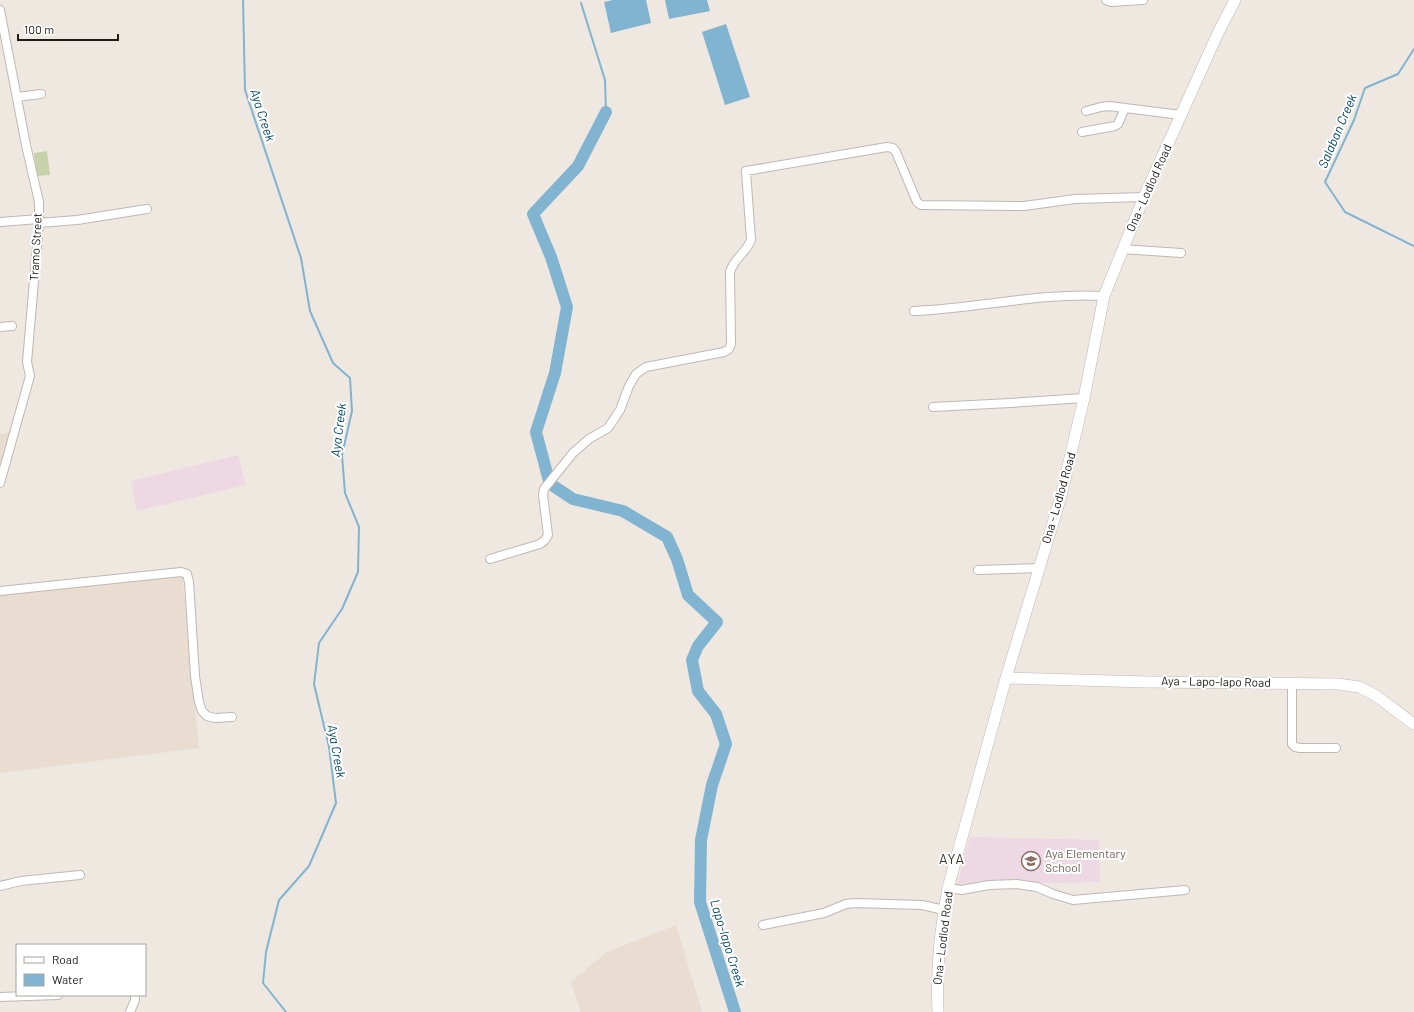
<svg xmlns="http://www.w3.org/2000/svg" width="1414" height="1012" viewBox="0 0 1414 1012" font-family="Barlow,sans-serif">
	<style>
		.built { fill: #e9dcd0 }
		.education { fill: #eed8e4 }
		.green { fill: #c8d2aa }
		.water { fill: #80b4d0 }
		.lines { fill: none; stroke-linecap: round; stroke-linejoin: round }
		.stream { stroke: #80b4d0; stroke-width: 2 }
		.river { stroke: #80b4d0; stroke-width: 12 }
		.street-casing { stroke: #bfb8b2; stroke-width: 10 }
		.secondary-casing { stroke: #bfb8b2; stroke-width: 12 }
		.street { stroke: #fff; stroke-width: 8 }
		.secondary { stroke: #fff; stroke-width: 11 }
		.labels { text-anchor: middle; stroke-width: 4; stroke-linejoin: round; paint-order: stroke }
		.street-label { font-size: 12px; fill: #1f1c1a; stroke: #fff }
		.education-label { font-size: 12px; fill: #785e54; stroke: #fff; text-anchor: start }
		.water-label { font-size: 13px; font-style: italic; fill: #004965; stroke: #fff }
		.quarter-label { font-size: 14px; letter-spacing: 1px; fill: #3a342f; stroke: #fff }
	</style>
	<rect width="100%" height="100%" fill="#efe8e1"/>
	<path class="built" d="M 10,432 L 0,468 L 0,434 Z
		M 182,573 L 199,748 L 0,773 L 0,594 Z
		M 676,925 L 702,1012 L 581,1012 L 571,982 L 607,952 Z"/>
	<path class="education" d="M 238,455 L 246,485 L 137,511 L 131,481 Z
		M 970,837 L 1099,840 L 1100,882 L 957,885 Z"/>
	<path class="green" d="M 47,151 L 50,175 L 37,176 L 34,153 Z"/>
	<path class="water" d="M 613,0 L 646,0 L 651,23 L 611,33 L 604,2 Z
		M 665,0 L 707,0 L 710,11 L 669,19 Z
		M 726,24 L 750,97 L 725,105 L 702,32 Z"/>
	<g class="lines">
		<path class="stream" d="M 243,0 L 245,90 L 301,258 L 310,311 L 333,363 L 350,378 L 352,411 L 342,455 L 345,493 L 359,527 L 358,572 L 342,609 L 319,643 L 314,684 L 329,747 L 336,803 L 309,866 L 279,900 L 266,952 L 263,983 L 286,1012
			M 581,3 L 605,80 L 606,112
			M 1414,49 L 1398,74 L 1365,88 L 1354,120 L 1325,182 L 1345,212 L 1414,246"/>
		<path class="river" d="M 606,112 L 578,166 L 533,214 L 551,257 L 567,307 L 555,373 L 536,432 L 549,481 L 552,485 L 573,499 L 623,511 L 667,537 L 677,559 L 688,595 L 717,622 L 698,646 L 692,660 L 698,691 L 716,714 L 726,744 L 712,785 L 701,840 L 700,902 L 735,1012"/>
		<defs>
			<path id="street" d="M 1106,0 L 1111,2 L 1143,0
				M 0,10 L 26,145 L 39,202 L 39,223 L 27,362 L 30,376 L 0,483
				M 17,97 L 41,94
				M 1086,111 L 1101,107 L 1109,106 L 1181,115
				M 1082,132 L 1115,126 L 1118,124 L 1125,108
				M 0,222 L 39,219
				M 39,223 L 77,220 L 147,209
				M 1122,249 L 1181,253
				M 914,311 C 977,309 1040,292 1104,296
				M 0,327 L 12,326
				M 933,407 L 1010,403 L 1084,398
				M 490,559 L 540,544 L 545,540 L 548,535 L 543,495 L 544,489 L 573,453 L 589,439 L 608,428 L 620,410 L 629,386 L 636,374 L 646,367 L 724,352 L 729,349 L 731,344 L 730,272 C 734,258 746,253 751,240 L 746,171 L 887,147 L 893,148 L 896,152 L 917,202 L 921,205 L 1024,206 L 1075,199 L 1144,197
				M 978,570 L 1039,568
				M 0,591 L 181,572 L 187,574 L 189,582 L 195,676 L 199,702 L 202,711 L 207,716 L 215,718 L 232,717
				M 1292,683 L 1292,744 L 1295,747 L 1300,748 L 1336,748
				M 0,886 L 21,881 L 80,875
				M 948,888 L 962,890 L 989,885 L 1016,884 L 1037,887 L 1053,894 L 1073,900 L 1185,890
				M 763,925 L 824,913 L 846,904 L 855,903 L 922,905 L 944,910
				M 0,997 L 58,995
				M 130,1012 L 135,1000 L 135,995"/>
			<path id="secondary" d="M 1006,678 L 1147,682 L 1338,684 L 1359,687 L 1375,695 L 1414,724
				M 938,1012 C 936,971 940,929 948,888 L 1006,678 L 1061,496 L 1084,398 L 1104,296 L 1144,197 L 1218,33 L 1235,0"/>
		</defs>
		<use href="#street" class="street-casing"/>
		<use href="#secondary" class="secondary-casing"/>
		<use href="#street" class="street"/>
		<use href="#secondary" class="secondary"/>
	</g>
	<defs>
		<symbol id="school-ring" viewBox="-11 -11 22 22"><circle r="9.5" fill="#fff" stroke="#8d6e63" stroke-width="1.5"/><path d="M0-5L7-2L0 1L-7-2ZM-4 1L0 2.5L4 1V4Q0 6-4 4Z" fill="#8d6e63"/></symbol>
	</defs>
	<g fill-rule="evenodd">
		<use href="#school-ring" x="1020" y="850" width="22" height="22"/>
	</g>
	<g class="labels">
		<g class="street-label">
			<text transform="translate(1149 188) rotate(-66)" y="4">Ona - Lodlod Road</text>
			<text transform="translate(36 247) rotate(-87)" y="4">Tramo Street</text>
			<text transform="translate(1059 498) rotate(-74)" y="4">Ona - Lodlod Road</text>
			<text transform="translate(1216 682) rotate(1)" y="4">Aya - Lapo-lapo Road</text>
			<text transform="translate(943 938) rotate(-83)" y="4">Ona - Lodlod Road</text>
		</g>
		<g class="education-label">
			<text x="1045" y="858">Aya Elementary<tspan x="1045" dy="14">School</tspan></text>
		</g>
		<g class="water-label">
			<text transform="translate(263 115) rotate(72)" y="5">Aya Creek</text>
			<text transform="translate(1337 131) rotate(-67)" y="5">Salaban Creek</text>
			<text transform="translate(338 430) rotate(-83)" y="5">Aya Creek</text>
			<text transform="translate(337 751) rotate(80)" y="5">Aya Creek</text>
			<text transform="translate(728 943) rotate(73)" y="5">Lapo-lapo Creek</text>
		</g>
		<g class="quarter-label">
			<text x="952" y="864">AYA</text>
		</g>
	</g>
	<rect x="16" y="944" width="130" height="52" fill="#ffffff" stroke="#a5a4a3"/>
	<rect x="24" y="957" width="20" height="6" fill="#ffffff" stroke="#a5a4a3"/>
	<text x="52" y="964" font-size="12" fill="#1f1c1a">Road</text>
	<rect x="24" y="974" width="20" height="12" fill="#80b4d0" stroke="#a5a4a3"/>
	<text x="52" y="984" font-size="12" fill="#1f1c1a">Water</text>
	<path d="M18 34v6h100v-6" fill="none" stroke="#1f1c1a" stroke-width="2"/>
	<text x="24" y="34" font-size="12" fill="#1f1c1a" stroke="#ffffff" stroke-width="3" paint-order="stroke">100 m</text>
</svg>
